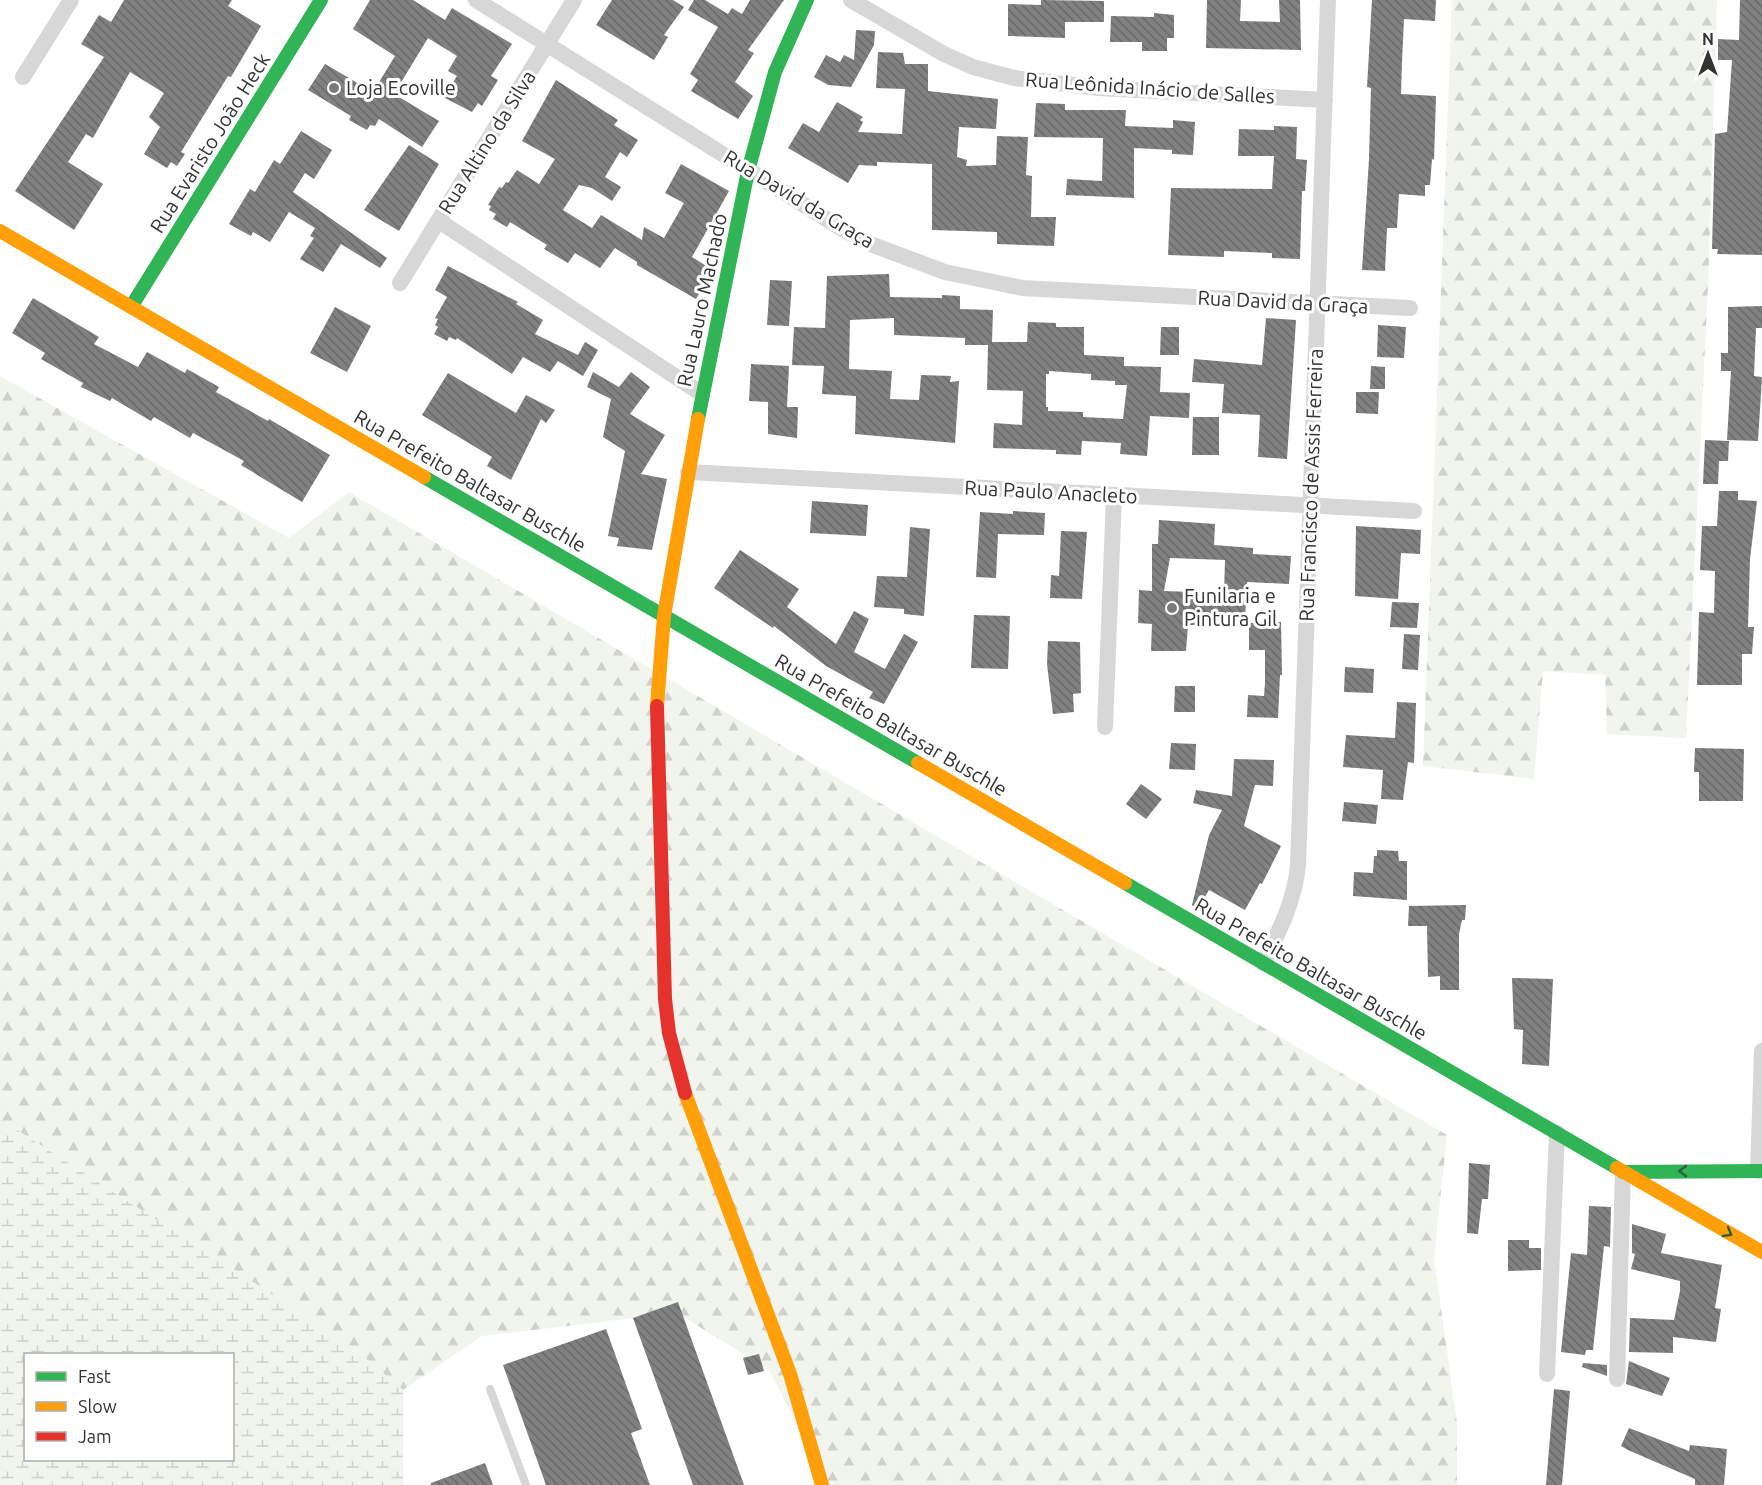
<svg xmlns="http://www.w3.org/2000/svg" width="1762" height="1485" viewBox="0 0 1762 1485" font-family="Ubuntu,sans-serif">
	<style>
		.forest { fill: url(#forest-firs) }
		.wetland { fill: url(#wetland-marsh); fill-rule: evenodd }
		.building { fill: url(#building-back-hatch); fill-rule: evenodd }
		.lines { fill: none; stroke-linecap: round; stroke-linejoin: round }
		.lane { stroke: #d7d7d7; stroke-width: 8 }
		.street { stroke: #d7d7d7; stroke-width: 16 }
		.fast { stroke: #30b455; stroke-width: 14 }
		.slow { stroke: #ff9f0a; stroke-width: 14 }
		.jam { stroke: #e5322d; stroke-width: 14 }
		.oneway { stroke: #32603f }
		.poi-dot { fill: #7a7a7a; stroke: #fff; stroke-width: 2 }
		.labels { text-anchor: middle; stroke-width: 6; stroke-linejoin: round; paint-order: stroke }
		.poi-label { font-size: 20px; fill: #333; stroke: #fff; text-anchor: start }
		.street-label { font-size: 20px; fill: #333; stroke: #fff }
	</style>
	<defs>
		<pattern id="forest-firs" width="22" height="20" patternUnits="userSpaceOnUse" patternTransform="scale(1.5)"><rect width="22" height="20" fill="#f1f5ed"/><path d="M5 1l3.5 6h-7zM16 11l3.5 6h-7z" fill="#cfd2cc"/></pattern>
		<pattern id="wetland-marsh" width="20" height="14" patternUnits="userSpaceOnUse" patternTransform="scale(1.5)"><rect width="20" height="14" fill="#f1f5ed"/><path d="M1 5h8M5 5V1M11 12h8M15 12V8" fill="none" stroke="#cfd2cc"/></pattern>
		<pattern id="building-back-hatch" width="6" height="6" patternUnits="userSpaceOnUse" patternTransform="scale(1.5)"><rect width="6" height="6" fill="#818181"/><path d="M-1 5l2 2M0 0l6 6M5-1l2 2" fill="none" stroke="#6a6a6a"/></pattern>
	</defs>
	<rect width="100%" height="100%" fill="#fff"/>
	<path class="forest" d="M 1452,0 L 1717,0 L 1708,286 L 1686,738 L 1607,734 L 1605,675 L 1543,671 L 1534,779 L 1423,766 Z
		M 0,376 L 289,538 L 349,492 L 1447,1135 L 1434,1258 L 1457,1423 L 1457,1485 L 829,1485 L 769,1370 L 677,1313 L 482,1336 L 403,1390 L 346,1342 L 0,1119 Z"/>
	<path class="wetland" d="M 0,1119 L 346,1342 L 403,1390 L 403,1485 L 0,1485 ZM 26,1354 L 232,1354 L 232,1460 L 26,1460 Z"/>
	<path class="building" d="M 124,0 L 232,0 L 228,6 L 261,26 L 231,77 L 228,76 L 181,152 L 185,154 L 177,166 L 171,162 L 167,168 L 144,154 L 160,127 L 149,117 L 164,93 L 130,72 L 93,138 L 86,134 L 68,162 L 103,184 L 74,230 L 15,191 L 104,57 L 81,44 L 99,15 L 111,22 Z
		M 370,0 L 413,0 L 445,20 L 452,8 L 512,44 L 491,76 L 498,80 L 482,106 L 478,103 L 472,112 L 443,97 L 457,76 L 448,71 L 457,56 L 428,38 L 394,94 L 439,121 L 422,147 L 379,119 L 375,126 L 370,125 L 367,130 L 349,120 L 351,116 L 308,90 L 325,64 L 373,92 L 395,56 L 353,29 Z
		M 612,0 L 673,0 L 684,7 L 664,35 L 668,37 L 654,60 L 596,25 Z
		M 694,0 L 705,0 L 728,14 L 732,8 L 742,14 L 750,0 L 784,0 L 748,50 L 754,53 L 735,82 L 753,96 L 738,119 L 691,91 L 698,80 L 690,74 L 718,27 L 688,10 Z
		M 1041,0 L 1104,1 L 1104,22 L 1065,22 L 1065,38 L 1008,36 L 1008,4 L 1041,5 Z
		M 1207,0 L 1241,0 L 1240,21 L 1280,22 L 1279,0 L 1300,0 L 1301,50 L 1206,48 Z
		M 1372,0 L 1436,0 L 1435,21 L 1404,19 L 1402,62 L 1401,94 L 1436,96 L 1434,160 L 1432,159 L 1430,185 L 1425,185 L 1425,196 L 1399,194 L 1397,228 L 1387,228 L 1385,271 L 1362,270 L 1369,159 L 1371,88 L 1367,87 Z
		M 1740,0 L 1762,0 L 1762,255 L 1717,254 L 1718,249 L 1712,249 L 1715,134 L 1727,132 L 1732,60 L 1718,60 L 1718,39 L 1739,40 Z
		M 1154,13 L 1174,15 L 1174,38 L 1167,38 L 1167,51 L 1142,51 L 1142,42 L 1110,42 L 1111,16 L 1154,17 Z
		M 856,30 L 875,31 L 874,45 L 851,87 L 828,85 L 814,77 L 826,55 L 840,62 L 844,55 L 854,60 Z
		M 878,52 L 903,53 L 905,64 L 928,64 L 928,91 L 998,99 L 996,129 L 959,127 L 957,157 L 967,160 L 966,166 L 996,165 L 997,136 L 1028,137 L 1026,175 L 1032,176 L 1031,217 L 1056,217 L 1054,246 L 997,244 L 997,232 L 932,230 L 932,164 L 877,162 L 877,166 L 859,165 L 848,183 L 788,148 L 803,123 L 819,132 L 837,102 L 863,117 L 860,120 L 863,122 L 858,132 L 902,134 L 905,89 L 876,88 Z
		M 556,80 L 618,120 L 614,125 L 638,140 L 627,157 L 620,152 L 605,177 L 621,187 L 612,201 L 592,188 L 579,185 L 563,210 L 592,228 L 601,215 L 642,240 L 644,227 L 664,238 L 684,203 L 665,193 L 681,164 L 729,191 L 692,257 L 713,270 L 696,299 L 637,265 L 637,262 L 615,248 L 600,268 L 575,253 L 568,263 L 544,249 L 547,245 L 510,222 L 507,227 L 493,219 L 496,214 L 489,210 L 491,206 L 488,205 L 499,187 L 502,188 L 506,182 L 508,183 L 517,170 L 539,184 L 555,159 L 522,141 Z
		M 1036,103 L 1065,104 L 1065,110 L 1126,110 L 1125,126 L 1173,128 L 1173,120 L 1195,122 L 1193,155 L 1172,154 L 1172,150 L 1134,148 L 1134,198 L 1066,195 L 1067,179 L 1102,181 L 1103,138 L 1034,137 Z
		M 1274,126 L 1297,127 L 1296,159 L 1307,160 L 1305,191 L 1302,191 L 1300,259 L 1272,258 L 1272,253 L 1224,251 L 1224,257 L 1168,255 L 1171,188 L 1272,189 L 1274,156 L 1238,156 L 1239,129 L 1274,130 Z
		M 301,131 L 332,150 L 314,179 L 305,173 L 293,192 L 387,258 L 380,268 L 341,244 L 323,272 L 300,259 L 314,238 L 310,236 L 315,228 L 289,212 L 270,242 L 253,232 L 251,236 L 229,224 L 250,189 L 255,192 L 274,160 L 280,164 Z
		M 409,145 L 439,164 L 399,231 L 364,210 Z
		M 448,266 L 518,302 L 516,304 L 543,320 L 535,334 L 578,355 L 585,342 L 598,350 L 583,376 L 558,361 L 550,372 L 523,357 L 512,374 L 457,338 L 456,340 L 449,337 L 447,341 L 434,334 L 438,327 L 435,325 L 438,319 L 435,318 L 447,297 L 435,290 Z
		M 889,274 L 890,297 L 942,298 L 942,295 L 960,296 L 960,309 L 993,310 L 992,342 L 1027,342 L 1028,322 L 1056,323 L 1056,327 L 1084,327 L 1084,355 L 1124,357 L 1124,366 L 1161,367 L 1160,392 L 1190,393 L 1189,418 L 1150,416 L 1147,456 L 1120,454 L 1121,443 L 1082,441 L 1081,455 L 1056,454 L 1056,450 L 993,448 L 994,423 L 1022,425 L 1023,391 L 987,390 L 988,345 L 965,345 L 965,338 L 894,335 L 894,318 L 850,320 L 849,369 L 892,371 L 890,399 L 919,400 L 921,375 L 951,376 L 950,382 L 959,381 L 955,443 L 855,434 L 856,396 L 822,394 L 824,366 L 792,365 L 794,327 L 825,328 L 827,276 ZM 1049,371 L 1091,374 L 1091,380 L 1115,381 L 1115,385 L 1127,385 L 1123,419 L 1083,417 L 1083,412 L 1048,411 L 1048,407 L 1046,407 L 1046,374 L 1049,374 Z
		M 770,280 L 792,281 L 789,326 L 767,325 Z
		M 33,298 L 99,337 L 94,344 L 138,367 L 147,352 L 185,373 L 187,369 L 219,387 L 216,392 L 268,421 L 269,419 L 330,455 L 302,502 L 241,465 L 244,461 L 193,433 L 190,438 L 154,417 L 151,421 L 112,398 L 110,401 L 81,387 L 83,383 L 41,359 L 45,353 L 12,333 Z
		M 1762,306 L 1762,328 L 1756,328 L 1754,376 L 1762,377 L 1758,441 L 1727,440 L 1731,371 L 1721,371 L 1721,353 L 1728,353 L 1728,307 Z
		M 335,307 L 371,326 L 347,372 L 310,353 Z
		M 1266,318 L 1296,320 L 1287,459 L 1258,457 L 1260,415 L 1222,413 L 1224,384 L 1192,382 L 1194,359 L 1262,365 Z
		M 1378,325 L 1406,327 L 1404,358 L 1377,357 Z
		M 1161,327 L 1179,327 L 1179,355 L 1160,355 Z
		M 751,364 L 789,366 L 787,407 L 798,407 L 797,438 L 768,434 L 768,402 L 749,401 Z
		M 1371,366 L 1385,367 L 1385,389 L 1370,389 Z
		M 593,372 L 619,387 L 631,372 L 650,387 L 630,414 L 665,435 L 641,474 L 667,479 L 652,550 L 617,546 L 619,538 L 608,536 L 625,451 L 603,437 L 611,399 L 587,387 Z
		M 448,373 L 516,413 L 526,395 L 555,410 L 546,423 L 541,419 L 511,480 L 487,466 L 492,457 L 422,415 Z
		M 1356,392 L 1379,392 L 1378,414 L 1356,413 Z
		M 1193,417 L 1219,417 L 1219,455 L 1192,455 Z
		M 1705,440 L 1729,441 L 1728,461 L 1719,461 L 1718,484 L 1703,484 Z
		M 1719,491 L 1738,491 L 1738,500 L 1757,501 L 1750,559 L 1748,627 L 1754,627 L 1752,654 L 1742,654 L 1742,685 L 1697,685 L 1699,612 L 1714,613 L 1715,571 L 1700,570 L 1702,526 L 1717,526 Z
		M 812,501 L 868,505 L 866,536 L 810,533 Z
		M 1013,511 L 1045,513 L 1044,535 L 998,534 L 996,578 L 976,577 L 980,512 L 1013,514 Z
		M 1159,520 L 1215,524 L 1214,545 L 1253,548 L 1253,554 L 1291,556 L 1289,584 L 1247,582 L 1245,621 L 1204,619 L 1204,625 L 1188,625 L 1186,651 L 1151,651 L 1152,624 L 1138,623 L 1139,590 L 1152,591 L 1152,544 L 1158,544 ZM 1170,558 L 1225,560 L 1224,593 L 1164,591 Z
		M 1356,526 L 1421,530 L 1420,554 L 1401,553 L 1398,599 L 1355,596 Z
		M 910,527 L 930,529 L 924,616 L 904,614 L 904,609 L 874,607 L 877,576 L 907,577 Z
		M 1061,531 L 1087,532 L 1082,599 L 1050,598 L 1051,575 L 1059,576 Z
		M 740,550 L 799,589 L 787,607 L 836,644 L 854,611 L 869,619 L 854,652 L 885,669 L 904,634 L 918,642 L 884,704 L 869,698 L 873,692 L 826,666 L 774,626 L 773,628 L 714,588 Z
		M 1392,602 L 1419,603 L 1417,628 L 1390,627 Z
		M 974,615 L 1010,616 L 1008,669 L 971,668 Z
		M 1281,622 L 1282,675 L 1280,675 L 1278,718 L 1247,717 L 1248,695 L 1264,696 L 1265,683 L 1265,650 L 1249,650 L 1249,623 Z
		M 1404,634 L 1420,635 L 1418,670 L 1402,669 Z
		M 1048,641 L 1080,642 L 1081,693 L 1073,694 L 1074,712 L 1053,714 L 1047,664 Z
		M 1345,667 L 1374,669 L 1373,693 L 1344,692 Z
		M 1175,686 L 1195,686 L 1195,712 L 1174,712 Z
		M 1397,702 L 1416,703 L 1414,763 L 1408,762 L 1403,800 L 1381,799 L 1383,770 L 1343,767 L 1346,735 L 1395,738 Z
		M 1171,743 L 1196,744 L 1195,770 L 1169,769 Z
		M 1695,748 L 1744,749 L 1743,801 L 1699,801 L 1699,772 L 1694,772 Z
		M 1234,759 L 1274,760 L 1273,786 L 1255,785 L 1244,826 L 1281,846 L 1262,884 L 1260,883 L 1245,910 L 1209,890 L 1198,909 L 1192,905 L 1209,835 L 1222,810 L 1193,803 L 1196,790 L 1232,796 Z
		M 1141,784 L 1162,799 L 1146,819 L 1126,804 Z
		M 1344,802 L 1378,805 L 1376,824 L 1342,821 Z
		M 1377,850 L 1398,851 L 1399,861 L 1407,861 L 1407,900 L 1353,896 L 1354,872 L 1373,873 L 1374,856 L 1377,856 Z
		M 1466,905 L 1465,920 L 1462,920 L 1459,934 L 1459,990 L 1440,990 L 1440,976 L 1428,977 L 1427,926 L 1408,926 L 1409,906 Z
		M 1512,978 L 1553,979 L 1549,1066 L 1522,1064 L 1523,1030 L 1514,1029 Z
		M 1469,1163 L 1490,1165 L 1488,1199 L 1482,1199 L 1478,1234 L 1467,1233 Z
		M 1589,1206 L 1611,1207 L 1610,1247 L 1604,1246 L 1593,1350 L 1586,1350 L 1585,1355 L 1561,1352 L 1571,1253 L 1587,1255 Z
		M 1632,1224 L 1666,1234 L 1661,1253 L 1722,1265 L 1715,1308 L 1721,1309 L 1716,1342 L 1673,1337 L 1673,1353 L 1629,1352 L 1630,1318 L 1674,1320 L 1680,1291 L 1680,1281 L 1631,1269 L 1635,1254 L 1632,1253 Z
		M 1508,1240 L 1529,1240 L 1529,1248 L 1541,1248 L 1541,1270 L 1508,1271 Z
		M 678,1302 L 744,1485 L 693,1485 L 633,1318 Z
		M 606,1329 L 642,1429 L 631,1433 L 650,1485 L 546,1485 L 503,1365 Z
		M 759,1354 L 764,1371 L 748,1375 L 743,1358 Z
		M 1629,1361 L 1670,1378 L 1662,1396 L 1626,1384 Z
		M 1583,1363 L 1607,1365 L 1607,1376 L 1582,1367 Z
		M 1554,1389 L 1570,1391 L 1562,1485 L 1546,1485 Z
		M 1629,1428 L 1689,1451 L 1690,1445 L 1727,1449 L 1724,1485 L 1695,1485 L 1695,1479 L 1628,1450 L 1621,1446 Z
		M 485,1463 L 493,1485 L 431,1485 L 431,1483 Z"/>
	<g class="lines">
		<path class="lane" d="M 490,1389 L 526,1485"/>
		<path class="street" d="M 476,0 L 844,230 L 873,245 L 945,272 L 1022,288 L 1410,308
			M 851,0 L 944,54 L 973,67 L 1014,78 L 1099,88 L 1325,100
			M 23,77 L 71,0
			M 439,221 L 702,394
			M 400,283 L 574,0
			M 688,472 L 1414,511
			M 1105,727 L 1114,495
			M 1263,963 C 1279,931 1294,903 1298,866 L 1328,0
			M 1758,1171 L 1762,1051
			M 1547,1374 L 1557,1133
			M 1617,1379 L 1623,1172"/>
		<path class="fast" d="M 131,307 L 321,0
			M 698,419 L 748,171 L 775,72 L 807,0
			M 424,477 L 918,763
			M 1125,883 L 1617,1168
			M 1623,1172 L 1762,1171"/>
		<path class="slow" d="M 0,231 L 424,477
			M 657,706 L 664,616 L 698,419
			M 918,763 L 1125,883
			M 685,1093 L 790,1374 L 822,1485
			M 1617,1168 L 1762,1252"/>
		<path class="jam" d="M 657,706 L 665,999 L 669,1033 L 685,1093"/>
	</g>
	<defs><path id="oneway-chevron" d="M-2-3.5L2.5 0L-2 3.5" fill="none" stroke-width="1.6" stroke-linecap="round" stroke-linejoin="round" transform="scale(1.5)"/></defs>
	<g class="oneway">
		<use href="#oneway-chevron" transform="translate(1683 1171) rotate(180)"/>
		<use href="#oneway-chevron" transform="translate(1728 1233) rotate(30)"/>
	</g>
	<g class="poi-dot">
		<circle cx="334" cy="88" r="6"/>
		<circle cx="1172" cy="608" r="6"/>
	</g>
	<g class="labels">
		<g class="poi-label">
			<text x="346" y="95">Loja Ecoville</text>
			<text x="1184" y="603">Funilaria e<tspan x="1184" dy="23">Pintura Gil</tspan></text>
		</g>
		<g class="street-label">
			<text transform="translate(1150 88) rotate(4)" y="7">Rua Leônida Inácio de Salles</text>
			<text transform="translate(487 142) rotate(-58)" y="7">Rua Altino da Silva</text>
			<text transform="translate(210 143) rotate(-58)" y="7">Rua Evaristo João Heck</text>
			<text transform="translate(799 199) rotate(31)" y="7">Rua David da Graça</text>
			<text transform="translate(702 300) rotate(-78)" y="7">Rua Lauro Machado</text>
			<text transform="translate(1283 302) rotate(3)" y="7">Rua David da Graça</text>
			<text transform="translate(470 481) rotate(30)" y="7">Rua Prefeito Baltasar Buschle</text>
			<text transform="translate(1311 485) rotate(-88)" y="7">Rua Francisco de Assis Ferreira</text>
			<text transform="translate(1051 492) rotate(3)" y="7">Rua Paulo Anacleto</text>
			<text transform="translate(891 725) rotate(30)" y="7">Rua Prefeito Baltasar Buschle</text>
			<text transform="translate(1311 969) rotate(30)" y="7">Rua Prefeito Baltasar Buschle</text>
		</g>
	</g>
	<rect x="24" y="1353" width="210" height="108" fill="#ffffff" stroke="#adadad" stroke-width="1.5"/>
	<rect x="36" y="1372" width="30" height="9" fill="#30b455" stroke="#adadad" stroke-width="1.5"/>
	<text x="78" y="1383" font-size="18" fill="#333333">Fast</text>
	<rect x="36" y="1402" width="30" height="9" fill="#ff9f0a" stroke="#adadad" stroke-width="1.5"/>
	<text x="78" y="1413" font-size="18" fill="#333333">Slow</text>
	<rect x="36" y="1432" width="30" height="9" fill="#e5322d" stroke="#adadad" stroke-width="1.5"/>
	<text x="78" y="1443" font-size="18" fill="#333333">Jam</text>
	<g transform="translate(1708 54)" stroke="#ffffff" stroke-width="4.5" paint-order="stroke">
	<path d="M0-4.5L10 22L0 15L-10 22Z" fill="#333333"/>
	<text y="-9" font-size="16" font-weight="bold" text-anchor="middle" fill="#333333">N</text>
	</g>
</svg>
